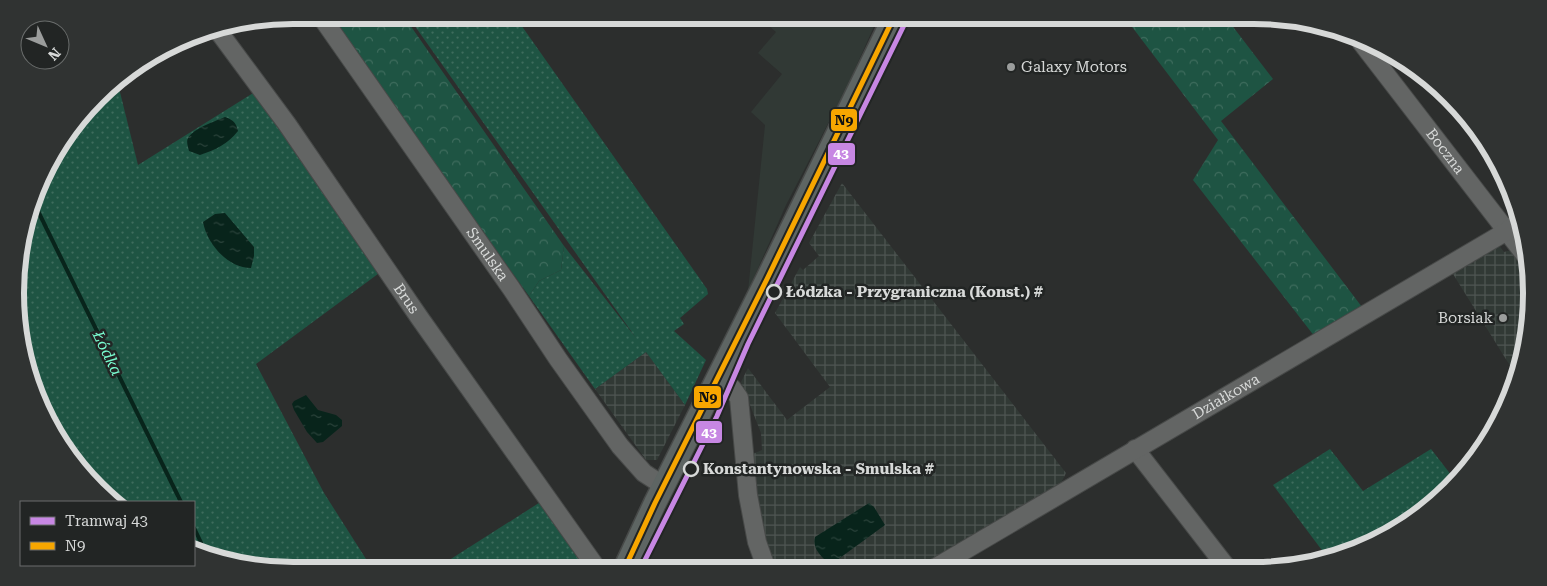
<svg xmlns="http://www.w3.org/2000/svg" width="1547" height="586" viewBox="0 0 1547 586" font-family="'Roboto Serif',serif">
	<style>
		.built { fill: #313935 }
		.industrial { fill: url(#industrial-grid) }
		.grass { fill: url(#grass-dots) }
		.forest { fill: url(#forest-crowns) }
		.water { fill: url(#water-ripples) }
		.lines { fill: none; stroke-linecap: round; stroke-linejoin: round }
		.stream { stroke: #08241b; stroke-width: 4 }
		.minor-casing { stroke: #474948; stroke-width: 20 }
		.major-casing { stroke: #474948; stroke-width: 25 }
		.minor { stroke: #636564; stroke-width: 18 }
		.major { stroke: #5e6563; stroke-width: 22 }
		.bus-1-casing { stroke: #222524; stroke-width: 9 }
		.bus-1 { stroke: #f7a600; stroke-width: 5 }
		.tram-1-casing { stroke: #222524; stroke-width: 9 }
		.tram-1 { stroke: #c787e3; stroke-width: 5 }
		.poi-dot { fill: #9b9d9c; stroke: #222524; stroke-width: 2 }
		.stop-dot { fill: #222524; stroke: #d7d9d8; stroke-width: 2.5 }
		.labels { text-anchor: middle; stroke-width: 5; stroke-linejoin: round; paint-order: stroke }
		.poi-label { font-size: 15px; fill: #d7d9d8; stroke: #222524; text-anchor: start }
		.street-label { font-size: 15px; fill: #d7d9d8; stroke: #222524 }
		.stop-label { font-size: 15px; font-weight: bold; fill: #d7d9d8; stroke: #222524; text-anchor: start }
		.water-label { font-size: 16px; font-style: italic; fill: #78face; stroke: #222524 }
		.rim { fill: none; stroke: #d7d9d8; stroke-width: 6 }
		.line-badge { stroke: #222524; stroke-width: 2 }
		.badge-label { font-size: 14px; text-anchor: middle; font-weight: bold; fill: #fff }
		.pale-badge-label { font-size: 14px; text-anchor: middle; font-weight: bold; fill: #111 }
	</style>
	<defs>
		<pattern id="industrial-grid" width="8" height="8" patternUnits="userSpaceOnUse" patternTransform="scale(1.25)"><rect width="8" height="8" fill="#313935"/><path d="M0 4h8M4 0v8" fill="none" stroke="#4e5552"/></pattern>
		<pattern id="grass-dots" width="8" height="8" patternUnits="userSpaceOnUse" patternTransform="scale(1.25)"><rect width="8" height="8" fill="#1e5443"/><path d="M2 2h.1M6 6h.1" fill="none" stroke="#3e6c5d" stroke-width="1.8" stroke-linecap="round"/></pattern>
		<pattern id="forest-crowns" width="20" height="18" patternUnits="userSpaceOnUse" patternTransform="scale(1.25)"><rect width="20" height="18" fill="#1e5443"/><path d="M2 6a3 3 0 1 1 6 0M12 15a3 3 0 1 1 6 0" fill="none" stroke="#3e6c5d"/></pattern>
		<pattern id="water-ripples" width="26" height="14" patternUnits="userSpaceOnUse" patternTransform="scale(1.25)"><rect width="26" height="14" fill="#08241b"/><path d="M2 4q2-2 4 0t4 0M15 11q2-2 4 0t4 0" fill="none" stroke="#2b433b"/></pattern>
	</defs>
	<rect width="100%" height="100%" fill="#2c2e2d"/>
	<path class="built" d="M 756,15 L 879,15 L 847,87 L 786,205 L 748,291 L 765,125 L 751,112 L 782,74 L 758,53 L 776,32 Z"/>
	<path class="industrial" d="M 842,183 L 1066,473 L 1061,483 L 918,569 L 778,570 L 764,542 L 748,456 L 762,450 L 761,433 L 741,382 L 748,368 L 787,420 L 830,387 L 775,313 L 800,267 L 803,270 L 819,256 L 809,243 Z
		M 1498,244 L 1504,252 L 1511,250 L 1529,274 L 1522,365 L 1518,376 L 1507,361 L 1453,274 Z
		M 646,352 L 685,405 L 657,460 L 646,460 L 595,389 Z"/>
	<path class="grass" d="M 407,15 L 514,15 L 707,289 L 708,294 L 680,318 L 684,324 L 674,331 L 706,360 L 685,405 L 646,352 L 595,389 L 529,296 L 539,281 L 561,270 L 564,246 L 636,338 Z
		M 117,80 L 138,165 L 258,90 L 382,271 L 256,364 L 324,493 L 366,559 L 371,571 L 293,571 L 221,561 L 194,548 L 194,502 L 113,502 L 62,447 L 20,348 L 17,256 L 52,154 L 110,84 Z
		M 1330,449 L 1363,491 L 1431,449 L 1455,480 L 1438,502 L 1377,542 L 1327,557 L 1273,485 Z
		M 542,501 L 591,570 L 432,571 Z"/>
	<path class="forest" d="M 328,15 L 403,15 L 564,246 L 561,270 L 539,281 L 529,296 Z
		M 1123,15 L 1224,15 L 1273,79 L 1221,121 L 1362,307 L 1315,337 L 1193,180 L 1218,140 Z"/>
	<path class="water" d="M 225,117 C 233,120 236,122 238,131 C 228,144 215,150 200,155 L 189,151 C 188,146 186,142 188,138 C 194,128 216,121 225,117 Z
		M 225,213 L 254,247 L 254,256 L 251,268 C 228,268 207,244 203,222 L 215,214 Z
		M 306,395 L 318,410 L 336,415 L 342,420 L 342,426 L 323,442 L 317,443 L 307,432 L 294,410 L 292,404 L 294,401 Z
		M 869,503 L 874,507 L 885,525 L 833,563 L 829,564 C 821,556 812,549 815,537 Z"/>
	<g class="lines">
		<path class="stream" d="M 35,205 L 181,502
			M 194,528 L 207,555"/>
		<defs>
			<g id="minor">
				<path id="s1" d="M 320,15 L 511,288 L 558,359 L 620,446 L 644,473 L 664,486"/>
				<path id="s2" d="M 216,28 L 287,124 L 419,317 L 598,570"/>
				<path id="s3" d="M 1361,42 L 1529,260"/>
				<path d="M 717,379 L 732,388 L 739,398 L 748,495 L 757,542 L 767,570"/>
				<path d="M 1135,449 L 1228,569"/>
				<path id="s4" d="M 933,569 L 1507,231 L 1518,222"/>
			</g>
			<path id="major" d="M 624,570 L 655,503 L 767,279 L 895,15"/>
		</defs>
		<use href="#minor" class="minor-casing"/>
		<use href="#major" class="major-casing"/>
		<use href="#minor" class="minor"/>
		<use href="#major" class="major"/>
		<defs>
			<path id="bus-1" d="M 624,570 L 655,503 L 767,279 L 895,15"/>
		</defs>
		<use href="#bus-1" class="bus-1-casing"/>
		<use href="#bus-1" class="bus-1"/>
		<defs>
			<path id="tram-1" d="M 640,570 L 717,416 L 748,344 L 909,15"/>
		</defs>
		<use href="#tram-1" class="tram-1-casing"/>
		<use href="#tram-1" class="tram-1"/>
	</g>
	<g class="poi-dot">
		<circle cx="1011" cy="67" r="5"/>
		<circle cx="1503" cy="318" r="5"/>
	</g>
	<g class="stop-dot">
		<circle cx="774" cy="292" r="7"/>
		<circle cx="691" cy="469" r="7"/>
	</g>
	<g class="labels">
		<g class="poi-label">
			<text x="1021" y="72">Galaxy Motors</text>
			<text x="1493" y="323" text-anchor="end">Borsiak</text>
		</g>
		<g class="street-label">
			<text dy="5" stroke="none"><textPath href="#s3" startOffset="138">Boczna</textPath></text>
			<text dy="5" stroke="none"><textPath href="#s1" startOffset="292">Smulska</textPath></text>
			<text dy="5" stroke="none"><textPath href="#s2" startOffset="331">Brus</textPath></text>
			<text dy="5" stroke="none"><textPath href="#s4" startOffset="340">Działkowa</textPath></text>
		</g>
		<g class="stop-label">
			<text x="786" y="297">Łódzka - Przygraniczna (Konst.) #</text>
			<text x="703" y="474">Konstantynowska - Smulska #</text>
		</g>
		<g class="water-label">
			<text transform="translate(108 353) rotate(64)" y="6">Łódka</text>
		</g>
	</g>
	<path d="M0 0H1547V586H0ZM293 24H1254A269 269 0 0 1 1523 293V293A269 269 0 0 1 1254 562H293A269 269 0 0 1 24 293V293A269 269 0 0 1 293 24Z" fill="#303332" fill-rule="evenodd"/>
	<path class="rim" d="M293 24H1254A269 269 0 0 1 1523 293V293A269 269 0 0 1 1254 562H293A269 269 0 0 1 24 293V293A269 269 0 0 1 293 24Z"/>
	<g class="line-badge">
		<rect x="830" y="108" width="28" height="24" rx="5" fill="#f7a600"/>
		<rect x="827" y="142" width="29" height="24" rx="5" fill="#c787e3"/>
		<rect x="693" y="385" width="29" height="24" rx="5" fill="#f7a600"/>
		<rect x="695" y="420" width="28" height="24" rx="5" fill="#c787e3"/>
	</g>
	<g class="badge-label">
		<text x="841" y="158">43</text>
		<text x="709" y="437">43</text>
	</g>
	<g class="pale-badge-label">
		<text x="844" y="125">N9</text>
		<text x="708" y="402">N9</text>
	</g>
	<rect x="20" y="501" width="175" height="65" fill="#222524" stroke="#6a6d6c"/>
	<rect x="30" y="517" width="25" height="8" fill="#c787e3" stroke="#6a6d6c"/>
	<text x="65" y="526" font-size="15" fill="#d7d9d8">Tramwaj 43</text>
	<rect x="30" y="542" width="25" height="8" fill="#f7a600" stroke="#6a6d6c"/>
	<text x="65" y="551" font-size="15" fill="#d7d9d8">N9</text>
	<g transform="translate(45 45) rotate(134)"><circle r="24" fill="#222524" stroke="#6a6d6c"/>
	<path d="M0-4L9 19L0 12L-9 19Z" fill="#9b9d9c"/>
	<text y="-8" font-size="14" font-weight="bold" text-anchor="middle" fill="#d7d9d8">N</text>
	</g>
</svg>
